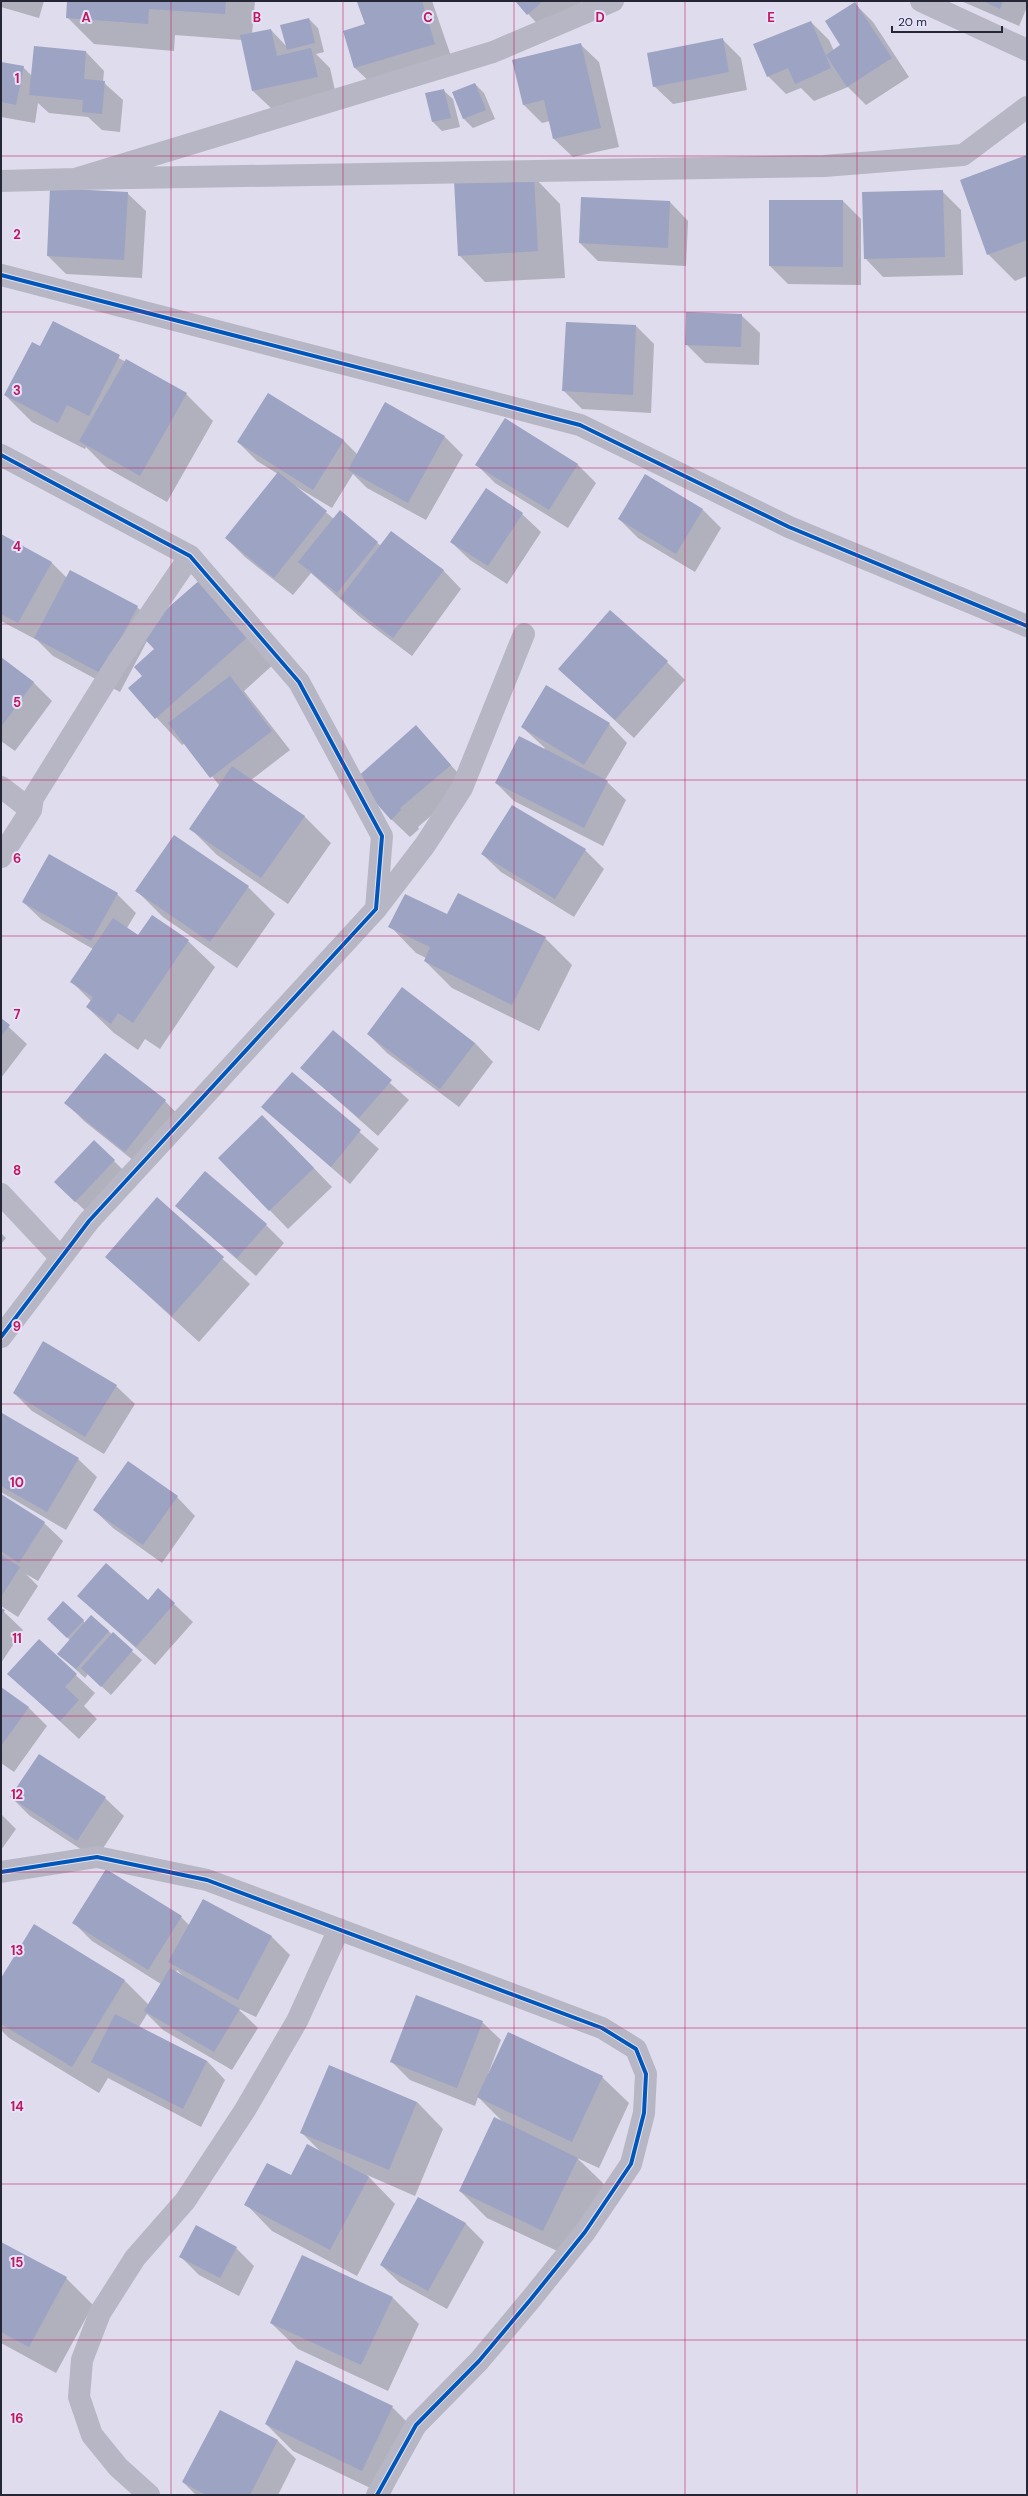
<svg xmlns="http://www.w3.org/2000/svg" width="1028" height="2496" viewBox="0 0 1028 2496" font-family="'DM Sans',sans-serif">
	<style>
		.shadow { fill: #0003; fill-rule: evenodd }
		.building { fill: #9da3c2 }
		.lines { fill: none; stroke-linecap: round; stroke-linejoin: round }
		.minor { stroke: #b6b6c5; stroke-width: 22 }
		.cycleway-casing { stroke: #e5e2fb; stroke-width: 6 }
		.cycleway { stroke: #0057b8; stroke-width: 4 }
		.grid { fill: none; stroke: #c2185b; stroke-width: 1; stroke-opacity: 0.55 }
		.grid-label { font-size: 13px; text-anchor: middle; font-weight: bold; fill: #c2185b; stroke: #e5e2fb; stroke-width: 4; stroke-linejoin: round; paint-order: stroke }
	</style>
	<rect width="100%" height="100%" fill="#dedced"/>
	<path class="shadow" d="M 1,1 L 44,1 L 39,18 L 1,7 Z
		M 68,1 L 255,1 L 252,34 L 271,30 L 287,47 L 309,19 L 318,28 L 324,52 L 316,54 L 330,68 L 336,95 L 272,109 L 253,91 L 242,40 L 175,35 L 174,51 L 94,44 L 67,17 Z
		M 363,1 L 432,1 L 453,62 L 374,86 L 355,68 L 344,32 L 366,25 Z
		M 516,1 L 583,1 L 546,33 Z
		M 961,1 L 1027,1 L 1027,7 L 1019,26 Z
		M 854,3 L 873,22 L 909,77 L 866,105 L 848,87 L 814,101 L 801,88 L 786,94 L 768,76 L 811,22 L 829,40 L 834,51 L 842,46 Z
		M 722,39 L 741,58 L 747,90 L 673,104 L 654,86 Z
		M 580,44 L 599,62 L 619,147 L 573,157 L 554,139 L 550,121 L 542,123 L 524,105 L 513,60 Z
		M 86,52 L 104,71 L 103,82 L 123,100 L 120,132 L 102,130 L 88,117 L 49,113 L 38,103 L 35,123 L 1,117 L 1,63 L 23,67 L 32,76 Z
		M 475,84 L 484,93 L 495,119 L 473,128 L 464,119 L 453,93 Z
		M 443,90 L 453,99 L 460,127 L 442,131 L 433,122 Z
		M 1027,156 L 1027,276 L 1015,281 L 988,254 Z
		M 534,177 L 560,204 L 565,278 L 485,282 L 459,255 Z
		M 942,191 L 961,210 L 963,275 L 883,277 L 865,258 Z
		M 127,193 L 146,211 L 142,278 L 66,274 L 48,256 Z
		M 843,201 L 861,219 L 861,285 L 788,284 L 770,266 Z
		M 670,202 L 688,221 L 686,266 L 598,261 L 580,243 Z
		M 741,315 L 760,333 L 759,365 L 705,363 L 686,344 Z
		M 53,323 L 186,394 L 213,421 L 167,502 L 107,468 L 86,447 L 85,449 L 32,422 L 5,395 L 41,348 Z
		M 567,323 L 636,326 L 654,344 L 651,413 L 582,409 L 563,390 Z
		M 268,394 L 344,441 L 357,454 L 386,404 L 445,437 L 463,455 L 426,520 L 367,488 L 353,474 L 332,508 L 292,484 L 334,519 L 340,512 L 381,546 L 443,570 L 461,589 L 412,656 L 360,617 L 311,573 L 293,595 L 245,557 L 226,538 L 278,474 L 257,461 L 238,442 Z
		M 505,419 L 578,465 L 596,483 L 568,528 L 495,483 L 477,465 Z
		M 645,476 L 703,510 L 721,528 L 695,572 L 638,538 L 619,519 Z
		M 522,514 L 541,532 L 507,584 L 470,560 L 451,542 Z
		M 1,535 L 52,563 L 67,578 L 137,607 L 153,623 L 200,580 L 276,662 L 244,691 L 290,750 L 251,780 L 304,816 L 331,843 L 288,904 L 217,855 L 190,828 L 220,786 L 185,743 L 182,745 L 129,688 L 144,676 L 155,649 L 147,641 L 120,692 L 53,656 L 37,640 L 1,621 Z
		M 1,659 L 33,682 L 52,701 L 15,751 L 1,741 Z
		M 667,662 L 685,680 L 634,738 L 559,669 Z
		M 609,724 L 627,743 L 605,780 L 626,800 L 603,846 L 514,801 L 496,783 L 545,748 L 522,727 Z
		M 416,727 L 468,784 L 418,827 L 419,829 L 410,837 L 391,819 Z
		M 585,850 L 604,869 L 574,917 L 501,872 L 482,854 Z
		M 248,887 L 275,914 L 237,968 L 163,917 L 137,891 Z
		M 117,894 L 136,913 L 127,928 L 139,936 L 188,941 L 215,967 L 160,1049 L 145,1039 L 138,1050 L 114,1033 L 87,1007 L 91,1001 L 71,981 L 93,949 L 42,920 L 23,902 Z
		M 448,916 L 545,938 L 572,965 L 539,1031 L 452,988 L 425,961 L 426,958 L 416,953 L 390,926 Z
		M 1,1020 L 27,1044 L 1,1078 Z
		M 333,1032 L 409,1100 L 378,1136 L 301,1068 Z
		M 368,1034 L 475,1043 L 493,1062 L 459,1107 L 387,1053 Z
		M 105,1054 L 165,1101 L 183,1120 L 144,1169 L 84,1121 L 66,1103 Z
		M 292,1073 L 379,1149 L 350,1184 L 263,1107 Z
		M 281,1134 L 332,1187 L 288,1229 L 219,1158 Z
		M 114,1161 L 132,1179 L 94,1219 L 74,1200 Z
		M 157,1199 L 250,1284 L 199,1342 L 106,1257 Z
		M 176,1206 L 266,1225 L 284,1243 L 256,1276 Z
		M 1,1233 L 6,1238 L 1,1244 Z
		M 116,1386 L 135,1404 L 104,1454 L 32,1411 L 14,1393 Z
		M 2,1415 L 78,1459 L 97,1477 L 66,1530 L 1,1492 Z
		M 1,1495 L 44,1523 L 63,1541 L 38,1581 L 26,1574 L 38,1586 L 18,1617 L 1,1606 Z
		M 177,1497 L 195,1516 L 162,1563 L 113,1528 L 94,1510 Z
		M 78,1596 L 174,1604 L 193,1622 L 155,1665 Z
		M 1,1609 L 23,1630 L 1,1663 Z
		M 91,1616 L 142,1660 L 111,1695 L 88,1674 L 85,1678 L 59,1654 L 70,1640 L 57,1628 L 83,1620 L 85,1623 Z
		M 39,1641 L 95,1693 L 84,1706 L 97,1719 L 79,1739 L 9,1674 Z
		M 1,1688 L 29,1708 L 47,1726 L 14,1772 L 1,1763 Z
		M 11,1797 L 105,1798 L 124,1816 L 96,1859 L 30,1816 Z
		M 1,1814 L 16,1829 L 1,1850 Z
		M 203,1900 L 272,1937 L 290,1955 L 256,2017 L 237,2008 L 258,2028 L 232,2070 L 163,2030 L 147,2014 L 139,2027 L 207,2061 L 225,2080 L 201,2127 L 108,2078 L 99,2093 L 9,2038 L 1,2030 L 1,1980 L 125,1981 L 149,2005 L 161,1984 L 92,1941 L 74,1923 L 181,1917 L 189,1925 ZM 177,1970 L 183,1976 L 176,1973 Z
		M 482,2022 L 501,2040 L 488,2074 L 602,2077 L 629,2103 L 599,2168 L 577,2158 L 605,2185 L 570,2257 L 487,2218 L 460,2191 L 504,2123 L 478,2097 L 475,2106 L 410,2080 L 391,2061 Z
		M 417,2102 L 443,2129 L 415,2196 L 367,2175 L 395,2204 L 357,2276 L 272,2231 L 246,2204 L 291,2177 L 321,2152 L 302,2133 Z
		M 419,2198 L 466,2224 L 484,2242 L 447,2309 L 400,2283 L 381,2265 Z
		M 1,2243 L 66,2278 L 93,2305 L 56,2373 L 1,2343 Z
		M 236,2248 L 254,2266 L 239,2296 L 199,2275 L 181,2257 Z
		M 393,2298 L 419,2324 L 388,2391 L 298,2349 L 271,2323 Z
		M 392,2407 L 419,2434 L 390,2495 L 385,2495 L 293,2451 L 266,2424 Z
		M 220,2412 L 278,2441 L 296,2459 L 278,2495 L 196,2495 L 183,2482 Z"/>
	<path class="building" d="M 67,1 L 226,1 L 225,14 L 149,9 L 148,24 L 66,18 Z
		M 360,1 L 422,1 L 435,44 L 354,68 L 343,31 L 365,24 L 357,2 Z
		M 515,1 L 543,1 L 527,15 Z
		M 983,1 L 1003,1 L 1000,9 Z
		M 855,2 L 892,58 L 847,87 L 826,55 L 840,45 L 825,21 Z
		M 309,18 L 315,43 L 287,50 L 280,25 Z
		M 811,21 L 831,68 L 795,84 L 788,68 L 767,77 L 753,44 Z
		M 271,29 L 277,56 L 311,48 L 318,77 L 252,91 L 240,35 Z
		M 723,38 L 729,72 L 653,87 L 647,53 Z
		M 581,43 L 601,128 L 553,139 L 544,100 L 523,105 L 512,60 Z
		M 34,46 L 86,51 L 84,79 L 105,81 L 102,114 L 82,112 L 83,100 L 29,95 Z
		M 1,62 L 24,66 L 16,105 L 1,102 Z
		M 475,83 L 486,110 L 463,119 L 452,92 Z
		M 444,89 L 451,118 L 432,122 L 425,93 Z
		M 1027,155 L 1027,240 L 987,255 L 960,180 Z
		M 534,176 L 538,251 L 458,256 L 454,180 Z
		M 50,188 L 128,192 L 124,260 L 47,256 Z
		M 943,190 L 945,257 L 864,259 L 862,192 Z
		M 581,197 L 670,201 L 668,248 L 579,243 Z
		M 769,200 L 843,200 L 843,267 L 769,266 Z
		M 686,312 L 742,314 L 741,347 L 685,345 Z
		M 53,321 L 120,355 L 89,416 L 67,405 L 58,423 L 4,395 L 32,342 L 40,346 Z
		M 566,322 L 636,325 L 633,395 L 562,391 Z
		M 126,359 L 187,393 L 140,476 L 79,441 Z
		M 268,393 L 344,440 L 313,490 L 237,442 Z
		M 385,402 L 445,436 L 408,503 L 348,470 Z
		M 505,418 L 578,464 L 549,510 L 475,465 Z
		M 278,472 L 327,511 L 274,578 L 225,538 Z
		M 645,474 L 703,509 L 676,554 L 618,519 Z
		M 486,488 L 523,513 L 488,566 L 450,542 Z
		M 340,510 L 378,542 L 337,593 L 298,562 Z
		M 391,531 L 444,570 L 393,638 L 340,598 Z
		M 1,534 L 52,562 L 18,623 L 1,614 Z
		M 70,570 L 138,606 L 102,674 L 34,638 Z
		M 201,579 L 250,635 L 155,719 L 128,688 L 142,676 L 134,667 L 154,649 L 139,633 Z
		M 610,610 L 668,661 L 615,720 L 558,669 Z
		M 1,657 L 34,682 L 1,727 Z
		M 230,676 L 272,731 L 210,778 L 168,723 Z
		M 546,685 L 610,723 L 584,765 L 521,727 Z
		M 416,725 L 451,765 L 400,808 L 401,810 L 391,820 L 355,779 Z
		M 519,736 L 608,781 L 584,828 L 495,783 Z
		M 232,766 L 305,816 L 261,878 L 189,829 Z
		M 512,805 L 586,849 L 555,899 L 481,854 Z
		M 174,835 L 249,886 L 210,942 L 135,891 Z
		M 49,854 L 118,893 L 91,941 L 22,902 Z
		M 458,893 L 546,937 L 512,1005 L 424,961 L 430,947 L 388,927 L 405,894 L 447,914 Z
		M 152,915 L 189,940 L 133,1023 L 118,1013 L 111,1024 L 86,1007 L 93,997 L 70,982 L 113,918 L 138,935 Z
		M 402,987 L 475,1043 L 440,1089 L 367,1034 Z
		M 1,1018 L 10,1025 L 1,1036 Z
		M 333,1030 L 392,1080 L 359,1118 L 300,1068 Z
		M 105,1053 L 166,1100 L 125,1152 L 64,1103 Z
		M 292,1072 L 361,1130 L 331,1167 L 261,1107 Z
		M 262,1115 L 314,1168 L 269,1211 L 218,1158 Z
		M 94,1140 L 115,1160 L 75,1202 L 54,1182 Z
		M 205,1171 L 267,1224 L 237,1258 L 175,1206 Z
		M 157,1197 L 224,1257 L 172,1316 L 105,1257 Z
		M 43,1341 L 117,1385 L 85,1437 L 13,1393 Z
		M 2,1413 L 79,1458 L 47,1512 L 1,1486 Z
		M 128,1461 L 178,1496 L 143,1545 L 93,1510 Z
		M 1,1494 L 45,1522 L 19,1563 L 1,1551 Z
		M 1,1555 L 20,1567 L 1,1597 Z
		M 106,1563 L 148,1600 L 158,1588 L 175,1603 L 136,1647 L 77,1596 Z
		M 63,1601 L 84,1620 L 67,1638 L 47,1619 Z
		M 1,1608 L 5,1610 L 1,1617 Z
		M 91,1615 L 109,1631 L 76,1669 L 57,1654 Z
		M 113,1632 L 133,1650 L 101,1687 L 81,1668 Z
		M 39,1639 L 77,1674 L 65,1687 L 79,1700 L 60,1721 L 7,1674 Z
		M 1,1687 L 29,1707 L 1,1746 Z
		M 39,1754 L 106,1797 L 77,1841 L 10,1797 Z
		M 106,1869 L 182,1916 L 148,1970 L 72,1923 Z
		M 203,1899 L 272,1936 L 238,2000 L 168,1962 Z
		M 34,1924 L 125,1980 L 72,2067 L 1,2024 L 1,1978 Z
		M 170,1968 L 240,2009 L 214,2052 L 144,2011 Z
		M 416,1995 L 483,2021 L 457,2088 L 390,2062 Z
		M 115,2014 L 207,2061 L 183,2109 L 91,2062 Z
		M 508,2032 L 603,2076 L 572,2142 L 477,2097 Z
		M 329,2065 L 417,2102 L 389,2170 L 300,2133 Z
		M 494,2117 L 578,2158 L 543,2231 L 459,2191 Z
		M 307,2144 L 369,2177 L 330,2250 L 244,2205 L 267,2163 L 291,2175 Z
		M 418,2197 L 466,2223 L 428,2291 L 380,2265 Z
		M 196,2225 L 237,2247 L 220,2278 L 179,2257 Z
		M 1,2242 L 67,2277 L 29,2347 L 1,2332 Z
		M 302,2255 L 393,2297 L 361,2365 L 270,2323 Z
		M 296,2360 L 393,2406 L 362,2471 L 265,2424 Z
		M 220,2410 L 278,2440 L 250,2495 L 206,2495 L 182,2482 Z"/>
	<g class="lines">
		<path class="minor" d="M 921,1 L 1027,50
			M 75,179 L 824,166 L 963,155 L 1027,107
			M 1,181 L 75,179 L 493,52 L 613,1
			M 1,275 L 580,425 L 789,527 L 1027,626
			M 1,455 L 190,556 L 299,682 L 382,836 L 376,909 L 89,1221 L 1,1337
			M 1,787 L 31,810 L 1,857
			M 31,810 L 33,798 L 117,663 L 190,556
			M 376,909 L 425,845 L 462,788 L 524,634
			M 1,1194 L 61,1258
			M 1,1872 L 97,1857 L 207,1880 L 602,2028 L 636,2049 L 646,2074 L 644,2113 L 631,2164 L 585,2232 L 531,2299 L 479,2361 L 416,2425 L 377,2495
			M 149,2495 L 118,2467 L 92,2435 L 79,2397 L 82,2360 L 100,2313 L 135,2258 L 185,2201 L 245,2110 L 297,2021 L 339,1929"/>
		<defs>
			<path id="cycleway" d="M 1,275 L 580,425 L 789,527 L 1027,626
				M 1,455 L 190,556 L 299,682 L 382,836 L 376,909 L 89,1221 L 1,1337
				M 1,1872 L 97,1857 L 207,1880 L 602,2028 L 636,2049 L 646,2074 L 644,2113 L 631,2164 L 585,2232 L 531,2299 L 479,2361 L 416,2425 L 377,2495"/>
		</defs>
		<use href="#cycleway" class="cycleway-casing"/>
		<use href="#cycleway" class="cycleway"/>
	</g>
	<path class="grid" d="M 171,1 L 171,2495M 343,1 L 343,2495M 514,1 L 514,2495M 685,1 L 685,2495M 857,1 L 857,2495M 1,156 L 1027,156M 1,312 L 1027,312M 1,468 L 1027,468M 1,624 L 1027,624M 1,780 L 1027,780M 1,936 L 1027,936M 1,1092 L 1027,1092M 1,1248 L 1027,1248M 1,1404 L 1027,1404M 1,1560 L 1027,1560M 1,1716 L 1027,1716M 1,1872 L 1027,1872M 1,2028 L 1027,2028M 1,2184 L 1027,2184M 1,2340 L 1027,2340"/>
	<g class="grid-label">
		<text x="86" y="22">A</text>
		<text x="257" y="22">B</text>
		<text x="428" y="22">C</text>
		<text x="600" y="22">D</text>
		<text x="771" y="22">E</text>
		<text x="17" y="83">1</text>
		<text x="17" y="239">2</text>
		<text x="17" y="395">3</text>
		<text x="17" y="551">4</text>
		<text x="17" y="707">5</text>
		<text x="17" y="863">6</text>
		<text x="17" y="1019">7</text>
		<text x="17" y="1175">8</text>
		<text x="17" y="1331">9</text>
		<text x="17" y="1487">10</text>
		<text x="17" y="1643">11</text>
		<text x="17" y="1799">12</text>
		<text x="17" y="1955">13</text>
		<text x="17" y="2111">14</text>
		<text x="17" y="2267">15</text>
		<text x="17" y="2423">16</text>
	</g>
	<rect width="1028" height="2496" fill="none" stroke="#252736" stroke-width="4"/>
	<path d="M892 26v6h110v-6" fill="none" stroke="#252736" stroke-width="2"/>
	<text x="898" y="26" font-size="12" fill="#252736" stroke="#e5e2fb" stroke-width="3" paint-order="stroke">20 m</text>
</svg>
